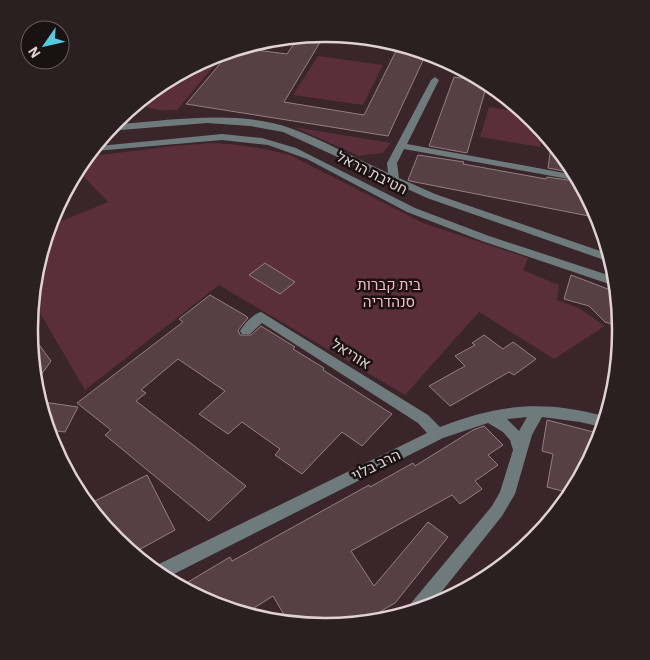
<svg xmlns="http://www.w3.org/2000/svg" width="650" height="660" viewBox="0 0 650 660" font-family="'IBM Plex Sans',Heebo,sans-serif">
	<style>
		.green { fill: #5a2e3b }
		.building { fill: #564045; stroke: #967e83 }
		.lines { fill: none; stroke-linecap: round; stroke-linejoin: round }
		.minor { fill: #6e7a7c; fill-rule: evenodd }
		.labels { text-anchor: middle; stroke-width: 5; stroke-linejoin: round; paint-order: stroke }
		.street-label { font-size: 15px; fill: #dfd1d4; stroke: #1a1113 }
		.park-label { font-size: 15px; fill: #fab8c9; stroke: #1a1113 }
		.rim { fill: none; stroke: #dfd1d4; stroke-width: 2.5 }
	</style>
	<rect width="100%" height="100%" fill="#39252a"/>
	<path class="green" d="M 224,54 L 177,110 C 165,110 152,112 142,103 L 212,56 Z
		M 318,56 L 383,65 L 363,105 L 293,95 Z
		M 489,107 C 514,111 527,110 543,132 L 540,147 L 480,137 Z
		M 294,127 L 391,143 L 383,153 L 359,156 Z
		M 210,143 C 238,144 263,148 290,155 L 423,223 L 528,258 L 523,270 L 559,285 L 557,300 L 579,308 L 605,326 L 554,359 L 479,312 L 405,395 L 219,285 L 85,390 L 34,303 L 49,226 L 108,202 L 80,173 L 92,156 L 174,146 Z"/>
	<path class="building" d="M 325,34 L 284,102 L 364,115 L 397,49 L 426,54 L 388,136 L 186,104 L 229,53 L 248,49 L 287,54 L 297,39 Z
		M 454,77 L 474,80 L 486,88 L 467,153 L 429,146 Z
		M 551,146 L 569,172 L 548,168 Z
		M 418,155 L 464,162 L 463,164 L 546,179 L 547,177 L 575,181 L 599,218 L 410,181 L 408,180 Z
		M 265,263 L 295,282 L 280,294 L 249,275 Z
		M 571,275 L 613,291 L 618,315 L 618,326 L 605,322 L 589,306 L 564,299 Z
		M 210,295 L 246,316 L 248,318 L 238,330 L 240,335 L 251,335 L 261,326 L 295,347 L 293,349 L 324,368 L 323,370 L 392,414 L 362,446 L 342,432 L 302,474 L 275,455 L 280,449 L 242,422 L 228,434 L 199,414 L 225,391 L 178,359 L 141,390 L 146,393 L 136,401 L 246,486 L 209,521 L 105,435 L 111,430 L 77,403 L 183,322 L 179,319 Z
		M 29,331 L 51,361 L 38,379 L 35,360 Z
		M 484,335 L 503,349 L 513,342 L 536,359 L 514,375 L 509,372 L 450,406 L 429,386 L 465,366 L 455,356 L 475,345 L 472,343 Z
		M 43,402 L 78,407 L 65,432 L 49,430 Z
		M 547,420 L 601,434 L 599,444 L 566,492 L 547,487 L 553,454 L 542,451 Z
		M 484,426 L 503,445 L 488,455 L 498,465 L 475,481 L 482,489 L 460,504 L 452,495 L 351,551 L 374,586 L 428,522 L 448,537 L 395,603 L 371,617 L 325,626 L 286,618 L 273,596 L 249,611 L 211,604 L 183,585 L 230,557 L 232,561 L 369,485 L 370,487 L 413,463 L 415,466 L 473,430 Z
		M 147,475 L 175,530 L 135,552 L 115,539 L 91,503 Z"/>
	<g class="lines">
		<path class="minor" d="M 435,77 L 439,80 L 407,144 L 570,174 L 574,180 L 404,149 L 397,163 L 399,178 L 435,194 L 606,253 L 607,261 L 427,198 L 283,132 L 250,126 L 207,123 L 108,131 L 116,120 L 129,111 L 130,113 L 121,124 C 173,120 239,110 290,128 C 323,140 355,158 388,173 L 387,163 L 431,80 Z
			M 222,134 L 262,138 L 296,148 L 415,208 L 489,236 L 611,276 L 612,285 L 482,241 L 407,212 L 307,159 L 268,145 L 222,140 L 95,151 L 99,146 Z
			M 261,312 L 428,415 L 440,427 C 499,404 542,400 604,416 L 602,427 L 580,422 L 542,417 L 532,435 L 515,494 L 502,516 L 431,605 L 409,608 L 412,602 L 492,506 L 500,492 L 513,450 L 510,440 L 503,432 L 488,423 L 443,438 L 170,576 L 157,567 L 157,565 L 427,433 L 418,423 L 262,323 L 250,334 L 242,334 L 240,331 C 244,324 253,314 261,312 ZM 527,417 L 519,431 L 507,419 Z"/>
	</g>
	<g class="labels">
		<g class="street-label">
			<text transform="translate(372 173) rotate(27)" y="5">חטיבת הראל</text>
			<text transform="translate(351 354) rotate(32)" y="5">אוריאל</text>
			<text transform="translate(376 465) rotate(-26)" y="5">הרב בלוי</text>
		</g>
		<g class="park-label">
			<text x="389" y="290">בית קברות<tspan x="389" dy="17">סנהדריה</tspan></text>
		</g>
	</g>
	<path d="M0 0H650V660H0ZM325 42H325A287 287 0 0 1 612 329V331A287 287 0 0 1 325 618H325A287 287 0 0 1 38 331V329A287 287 0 0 1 325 42Z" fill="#2a2022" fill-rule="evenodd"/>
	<path class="rim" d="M325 42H325A287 287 0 0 1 612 329V331A287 287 0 0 1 325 618H325A287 287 0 0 1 38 331V329A287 287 0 0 1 325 42Z"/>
	<g transform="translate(45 45) rotate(236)"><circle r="24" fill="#1a1113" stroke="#695e60"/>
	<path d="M0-4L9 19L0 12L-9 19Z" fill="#55cadf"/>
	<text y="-8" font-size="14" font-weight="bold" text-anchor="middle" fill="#dfd1d4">N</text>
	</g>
</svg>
